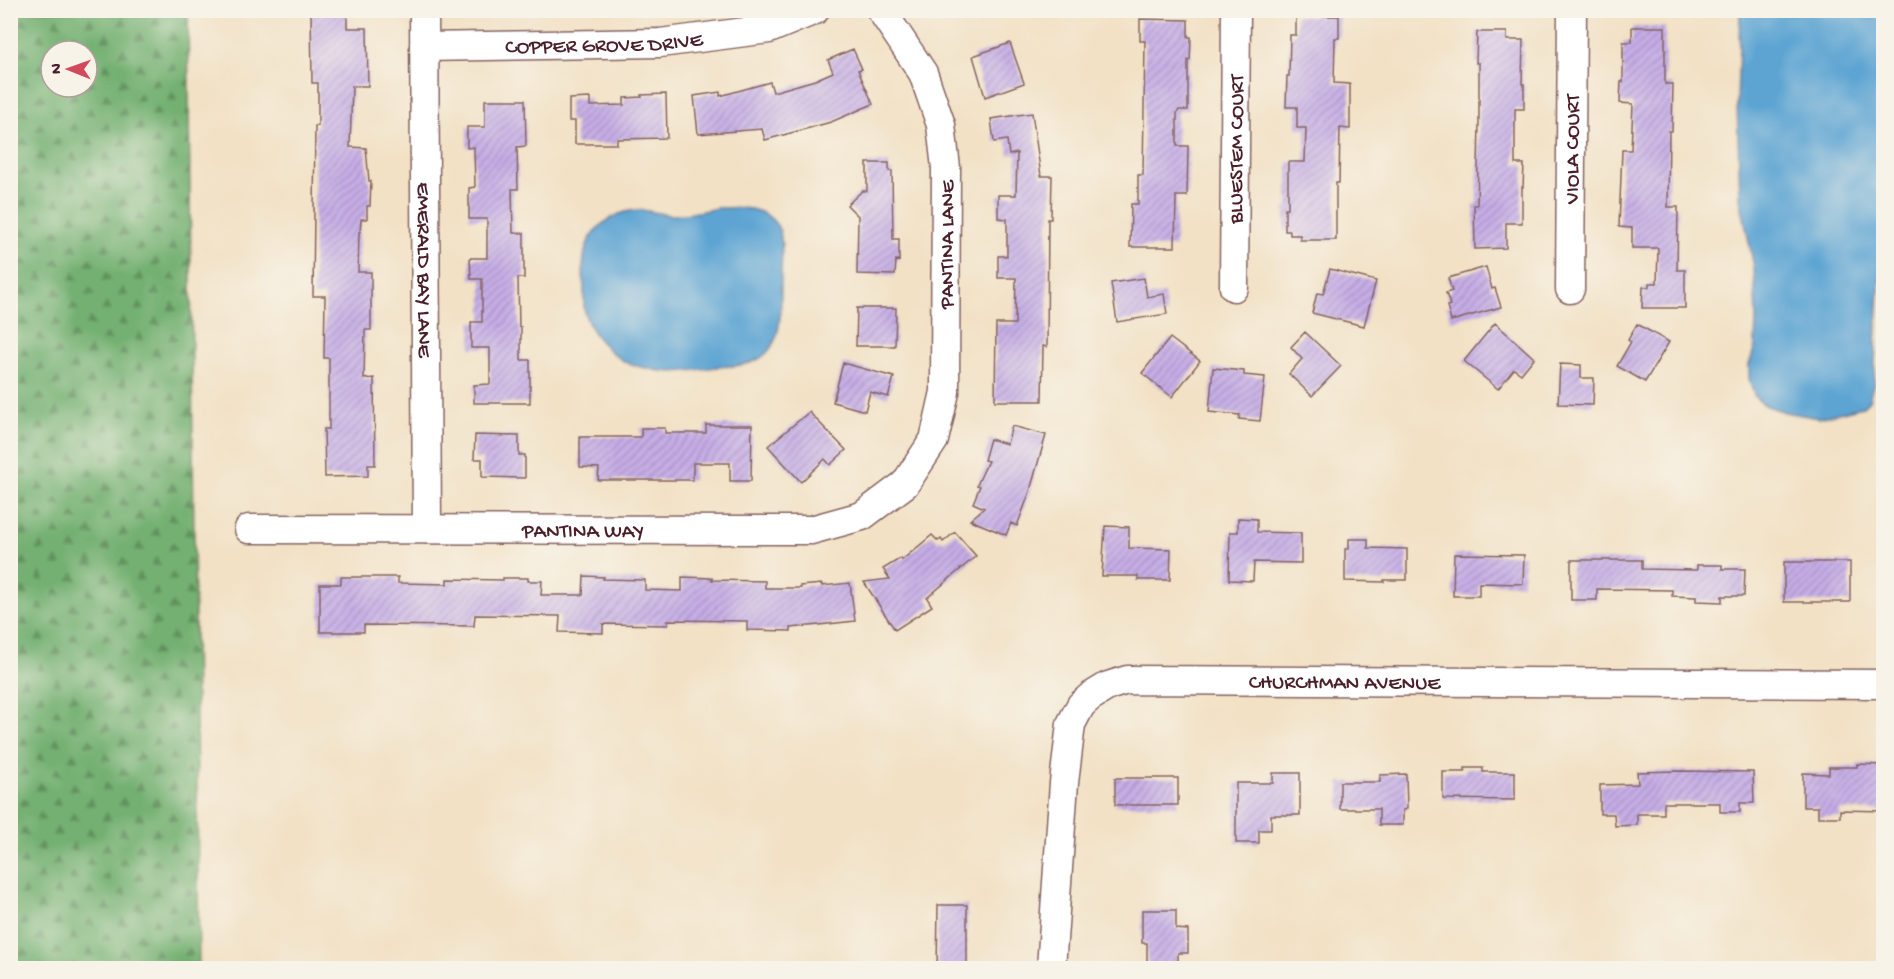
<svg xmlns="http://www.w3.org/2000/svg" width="1894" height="979" viewBox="0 0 1894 979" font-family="'Gochi Hand',sans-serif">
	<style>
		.forest { fill: url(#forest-firs); stroke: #5e684e; stroke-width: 1.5; fill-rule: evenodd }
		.water { fill: #5da4d3; stroke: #54627f; stroke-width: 1.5 }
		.building { fill: url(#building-hatch) }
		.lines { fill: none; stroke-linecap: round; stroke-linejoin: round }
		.minor-casing { stroke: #856361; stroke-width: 31 }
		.minor { stroke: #fff; stroke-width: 28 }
		.labels { text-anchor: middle; stroke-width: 6; stroke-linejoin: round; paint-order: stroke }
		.street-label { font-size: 21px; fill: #4a1f2b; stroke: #f7f3e8 }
	</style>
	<defs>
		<pattern id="forest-firs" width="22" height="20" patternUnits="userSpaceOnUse" patternTransform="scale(1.5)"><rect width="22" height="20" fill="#73b071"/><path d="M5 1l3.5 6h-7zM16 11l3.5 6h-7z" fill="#608f5d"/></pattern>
		<pattern id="building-hatch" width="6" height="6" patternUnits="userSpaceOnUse" patternTransform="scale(1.5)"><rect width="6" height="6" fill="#c6aee7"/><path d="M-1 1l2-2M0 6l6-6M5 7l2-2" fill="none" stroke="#a38dbb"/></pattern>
	</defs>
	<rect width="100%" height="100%" fill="#f7f3e8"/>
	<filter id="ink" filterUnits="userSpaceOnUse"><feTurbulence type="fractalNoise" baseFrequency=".0167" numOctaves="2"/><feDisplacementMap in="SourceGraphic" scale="12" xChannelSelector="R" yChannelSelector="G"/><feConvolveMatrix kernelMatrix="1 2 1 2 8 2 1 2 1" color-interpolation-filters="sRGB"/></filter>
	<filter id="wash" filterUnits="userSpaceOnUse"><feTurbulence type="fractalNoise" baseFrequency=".008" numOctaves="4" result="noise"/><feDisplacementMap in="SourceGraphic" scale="24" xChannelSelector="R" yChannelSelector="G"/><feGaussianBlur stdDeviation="1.35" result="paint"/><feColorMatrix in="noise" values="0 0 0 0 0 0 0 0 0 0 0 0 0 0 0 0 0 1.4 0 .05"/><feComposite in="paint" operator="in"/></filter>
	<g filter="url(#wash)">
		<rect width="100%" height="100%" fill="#f2e1c5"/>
		<path class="forest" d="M 10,11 L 188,11 L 199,968 L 11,968 ZM 51,51 L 87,51 L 87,87 L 51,87 Z"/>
		<path class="water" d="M 1740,11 L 1883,11 L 1884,197 L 1874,382 L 1869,400 L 1862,407 L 1819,418 L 1785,412 L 1764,405 L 1755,397 L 1749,380 L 1749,365 L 1755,346 L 1756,317 L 1754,267 L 1740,198 L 1737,104 Z
			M 717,208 C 738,208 762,205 776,224 C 785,235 781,263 781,277 C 780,304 786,345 757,360 C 746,366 730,366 717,367 C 697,370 674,374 654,370 C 643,367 629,366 620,359 C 606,349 591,333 586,317 C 583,309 584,298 584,289 C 581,258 583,232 615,216 C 640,204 649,213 672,215 C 687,215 703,211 717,208 Z"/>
		<g id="blocks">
			<path class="building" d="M 311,10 L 347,10 L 347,28 L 367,28 L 368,86 L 352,86 L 350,147 L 366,148 L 369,181 L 371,181 L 370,206 L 367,206 L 367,219 L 361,219 L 360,232 L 359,232 L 358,272 L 371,272 L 371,330 L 365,330 L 364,379 L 374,378 L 375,465 L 368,465 L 368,476 L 325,477 L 324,429 L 329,429 L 329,358 L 324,358 L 325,296 L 313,296 L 315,126 L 318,126 L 318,83 L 312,83 Z
				M 1296,16 L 1339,16 L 1339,38 L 1335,38 L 1334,83 L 1350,84 L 1350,129 L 1340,128 L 1339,183 L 1336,183 L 1336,240 L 1300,240 L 1300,235 L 1290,235 L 1290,231 L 1285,231 L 1285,208 L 1288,208 L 1288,162 L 1305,162 L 1306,128 L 1297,128 L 1297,107 L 1286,107 L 1287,76 L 1289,76 L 1290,35 L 1296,35 Z
				M 1140,19 L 1188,20 L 1188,37 L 1191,37 L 1190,60 L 1188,60 L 1188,110 L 1179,110 L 1177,113 L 1177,146 L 1188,146 L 1187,196 L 1176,196 L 1175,247 L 1130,247 L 1131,204 L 1138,204 L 1138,175 L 1143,175 L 1145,41 L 1140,41 Z
				M 1632,27 L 1665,27 L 1665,84 L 1673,84 L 1672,131 L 1669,131 L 1668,207 L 1678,207 L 1677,270 L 1685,270 L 1685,308 L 1642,308 L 1643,287 L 1649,287 L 1649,283 L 1657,283 L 1658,248 L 1632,248 L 1632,228 L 1619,227 L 1622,150 L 1631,150 L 1633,104 L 1620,103 L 1621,82 L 1623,82 L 1623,42 L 1632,42 Z
				M 1477,32 L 1507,32 L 1507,40 L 1523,40 L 1522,84 L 1524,84 L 1524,109 L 1515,109 L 1515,164 L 1524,164 L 1523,187 L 1522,187 L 1522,223 L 1506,223 L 1506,248 L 1475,249 L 1474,205 L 1477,205 L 1479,125 L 1479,63 L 1476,63 Z
				M 1010,43 L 1024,83 L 985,97 L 973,56 Z
				M 853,49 L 862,69 L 858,70 L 873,104 L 831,122 L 765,140 L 762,129 L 698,134 L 694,96 L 720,92 L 720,96 L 770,82 L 773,92 L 815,80 L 833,72 L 828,60 Z
				M 666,94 L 667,138 L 617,139 L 617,144 L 575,144 L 575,121 L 569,121 L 569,99 L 590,98 L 590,106 L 624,105 L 624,98 L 642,97 L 641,95 Z
				M 485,100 L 525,100 L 526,146 L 517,147 L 518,189 L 512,189 L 513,233 L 524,233 L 524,278 L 518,278 L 519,327 L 521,327 L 521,360 L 530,360 L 530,403 L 474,403 L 474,385 L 490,384 L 490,348 L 471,348 L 471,322 L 482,322 L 482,279 L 471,279 L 470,258 L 487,258 L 487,219 L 469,219 L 469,188 L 475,187 L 474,147 L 467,148 L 467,127 L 485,127 Z
				M 1032,113 L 1041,176 L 1052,176 L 1051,219 L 1048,219 L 1047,347 L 1043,346 L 1042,401 L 995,401 L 996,324 L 1015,324 L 1016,278 L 998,278 L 998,256 L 1007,256 L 1007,219 L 998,218 L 998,195 L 1016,195 L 1017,153 L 1009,155 L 1007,140 L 994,142 L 991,119 Z
				M 867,163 L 889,163 L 889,171 L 892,171 L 893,239 L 899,239 L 899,261 L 896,260 L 895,275 L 857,274 L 858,216 L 847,205 L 862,191 L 867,191 Z
				M 1486,267 L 1492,289 L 1495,288 L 1501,307 L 1451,321 L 1447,306 L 1450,305 L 1446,293 L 1452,291 L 1448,278 Z
				M 1330,269 L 1376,281 L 1364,326 L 1312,313 L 1317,293 L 1323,294 Z
				M 1144,278 L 1147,297 L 1164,294 L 1167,314 L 1117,322 L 1111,283 Z
				M 857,308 L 896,308 L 895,346 L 856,346 Z
				M 1495,323 L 1534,358 L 1521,374 L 1514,369 L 1498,389 L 1464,361 Z
				M 1637,324 L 1669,342 L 1645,382 L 1617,366 L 1631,342 L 1628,340 Z
				M 1305,332 L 1341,366 L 1312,396 L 1289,374 L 1302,359 L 1291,347 Z
				M 1170,338 L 1200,361 L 1172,397 L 1142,373 Z
				M 843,363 L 894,377 L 888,397 L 870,392 L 865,411 L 833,402 Z
				M 1560,364 L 1581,365 L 1581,378 L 1594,378 L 1593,405 L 1558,404 Z
				M 1213,368 L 1244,371 L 1244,375 L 1265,377 L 1260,421 L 1239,419 L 1240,415 L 1209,412 Z
				M 809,412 L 846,450 L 830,465 L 825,459 L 801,482 L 768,446 Z
				M 706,425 L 752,425 L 751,481 L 730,481 L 730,463 L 693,463 L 693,480 L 598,480 L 599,468 L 580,467 L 580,437 L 641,437 L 641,428 L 665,428 L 665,433 L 706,433 Z
				M 1012,426 L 1046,435 L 1029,494 L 1017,526 L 1011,523 L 1006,535 L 970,520 L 984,508 L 973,503 L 980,486 L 977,485 L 988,461 L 984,460 L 990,439 L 1007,444 Z
				M 475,435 L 519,436 L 519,455 L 525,455 L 525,478 L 482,477 L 482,459 L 474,459 Z
				M 1238,518 L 1257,519 L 1257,532 L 1301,533 L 1301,563 L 1254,562 L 1253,581 L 1229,580 L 1230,532 L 1238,532 Z
				M 1105,526 L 1129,527 L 1129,548 L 1171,549 L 1170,580 L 1138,580 L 1138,576 L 1102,576 Z
				M 955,532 L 976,556 L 927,598 L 932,606 L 895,630 L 864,582 L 890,579 L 883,569 L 901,558 L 902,560 L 932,535 L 938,541 L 941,539 L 943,542 Z
				M 1349,539 L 1368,539 L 1368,548 L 1407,549 L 1407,580 L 1384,580 L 1384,582 L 1345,581 L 1345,549 L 1349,549 Z
				M 1454,554 L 1524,555 L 1523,584 L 1479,583 L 1479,596 L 1453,596 Z
				M 1571,560 L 1642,560 L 1642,569 L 1697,570 L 1697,565 L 1722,565 L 1722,569 L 1745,569 L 1744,596 L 1722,596 L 1722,602 L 1696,601 L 1696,597 L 1672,596 L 1672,590 L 1597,589 L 1597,600 L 1571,600 Z
				M 1784,562 L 1850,562 L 1850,602 L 1784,602 Z
				M 584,576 L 604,577 L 603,579 L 645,580 L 645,590 L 682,591 L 682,577 L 712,578 L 712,580 L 765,581 L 765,588 L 801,588 L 800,586 L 822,584 L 822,586 L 850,583 L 855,621 L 791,628 L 791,631 L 747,630 L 747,621 L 668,620 L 668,625 L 603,624 L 603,633 L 559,632 L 560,616 L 475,615 L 474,626 L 364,625 L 364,632 L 320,632 L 320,584 L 341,584 L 341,577 L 398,577 L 398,583 L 447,584 L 447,579 L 503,580 L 503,578 L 528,578 L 528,581 L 542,581 L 541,595 L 583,595 Z
				M 1857,764 L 1884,765 L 1884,811 L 1840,810 L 1840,817 L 1818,817 L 1818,807 L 1803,807 L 1803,773 L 1829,774 L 1829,767 L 1857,767 Z
				M 1465,768 L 1483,768 L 1483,772 L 1515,772 L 1515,800 L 1443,799 L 1443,772 L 1465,772 Z
				M 1678,771 L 1753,772 L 1754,803 L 1740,803 L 1740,812 L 1720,812 L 1720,803 L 1664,803 L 1664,814 L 1637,814 L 1637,825 L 1615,826 L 1614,814 L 1600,814 L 1600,785 L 1638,784 L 1637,772 Z
				M 1273,773 L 1300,773 L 1300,815 L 1271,815 L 1271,830 L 1259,830 L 1259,843 L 1236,843 L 1236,783 L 1273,783 Z
				M 1406,774 L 1407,809 L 1403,810 L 1403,825 L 1379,825 L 1379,809 L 1340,809 L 1340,782 L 1380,782 L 1380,775 Z
				M 1115,778 L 1178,778 L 1178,805 L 1115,805 Z
				M 938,905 L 967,905 L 967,969 L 937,969 Z
				M 1142,910 L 1176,910 L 1176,929 L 1188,930 L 1188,953 L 1178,953 L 1178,969 L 1147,969 L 1147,943 L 1142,943 Z"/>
		</g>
	</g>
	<g filter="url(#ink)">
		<use href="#blocks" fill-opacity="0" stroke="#856361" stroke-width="1.5"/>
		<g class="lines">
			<defs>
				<g id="minor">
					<path id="s1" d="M 424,10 L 427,529"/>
					<path id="s2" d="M 424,47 L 660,43 L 769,29 L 815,10"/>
					<path id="s3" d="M 1234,287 L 1236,10"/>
					<path id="s4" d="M 1570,289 L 1572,10"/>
					<path id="s5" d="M 249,529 L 811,530 L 862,516 L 905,484 L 934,440 L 945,392 L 946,168 L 941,125 L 923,73 L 881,10"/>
					<path id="s6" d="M 1051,968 L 1064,783 L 1071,724 L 1081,705 L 1090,697 L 1108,686 L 1127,680 L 1884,684"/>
				</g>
			</defs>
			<use href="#minor" class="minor-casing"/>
			<use href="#minor" class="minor"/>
		</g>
	</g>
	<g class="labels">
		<g class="street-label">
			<text dy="7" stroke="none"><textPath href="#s2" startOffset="180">COPPER GROVE DRIVE</textPath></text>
			<text dy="7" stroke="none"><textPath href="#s3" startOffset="138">BLUESTEM COURT</textPath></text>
			<text dy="7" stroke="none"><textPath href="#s4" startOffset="140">VIOLA COURT</textPath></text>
			<text dy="7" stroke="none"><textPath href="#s5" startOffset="918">PANTINA LANE</textPath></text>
			<text dy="7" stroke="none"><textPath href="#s1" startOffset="260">EMERALD BAY LANE</textPath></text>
			<text dy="7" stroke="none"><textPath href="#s5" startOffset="334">PANTINA WAY</textPath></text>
			<text dy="7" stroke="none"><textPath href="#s6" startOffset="537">CHURCHMAN AVENUE</textPath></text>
		</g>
	</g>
	<rect width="1894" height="979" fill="none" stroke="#f7f3e8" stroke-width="36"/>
	<g transform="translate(69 69) rotate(271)"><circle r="28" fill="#f7f3e8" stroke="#b29e9c" stroke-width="1.5"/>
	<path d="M0-4.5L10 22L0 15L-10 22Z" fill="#d1495b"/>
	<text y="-9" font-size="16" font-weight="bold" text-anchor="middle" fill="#4a1f2b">N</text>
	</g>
</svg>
